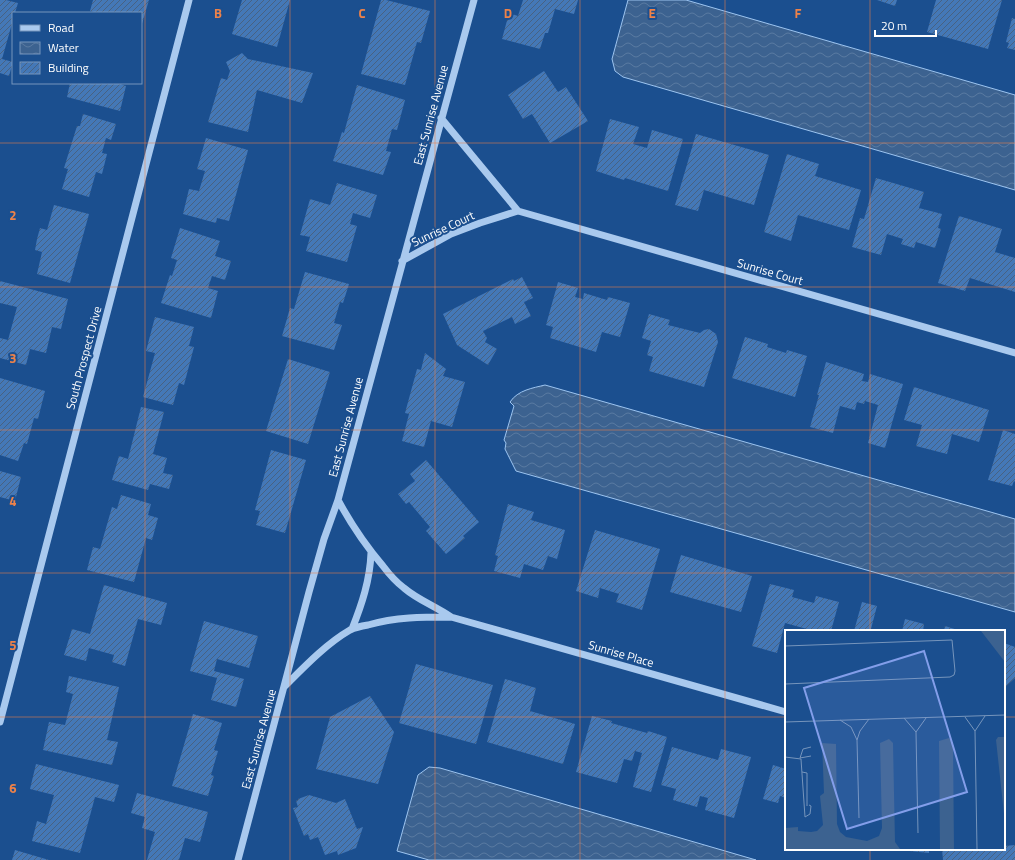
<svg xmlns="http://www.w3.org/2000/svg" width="1015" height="860" viewBox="0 0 1015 860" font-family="'Titillium Web',sans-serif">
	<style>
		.water { fill: url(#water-waves); stroke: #9cc4f0 }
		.building { fill: url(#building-hatch) }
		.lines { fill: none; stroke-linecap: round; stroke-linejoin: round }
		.minor { stroke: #a9c9ee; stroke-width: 7 }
		.grid { fill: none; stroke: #ee8249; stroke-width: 1; stroke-opacity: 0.55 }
		.labels { text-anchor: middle; stroke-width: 4; stroke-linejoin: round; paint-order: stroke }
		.street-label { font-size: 12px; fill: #fff; stroke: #1b4f8f }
		.inset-road { fill: none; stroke: #7695bc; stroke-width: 1 }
		.view { fill: #839eea; fill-opacity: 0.15; stroke: #839eea; stroke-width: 2 }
		.inset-edge { fill: none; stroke: #fff; stroke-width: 2 }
		.grid-label { font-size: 13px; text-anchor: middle; font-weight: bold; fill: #ee8249; stroke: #1b4f8f; stroke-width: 4; stroke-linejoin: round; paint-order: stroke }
	</style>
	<defs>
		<pattern id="water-waves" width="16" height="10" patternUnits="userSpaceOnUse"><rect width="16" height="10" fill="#3c6290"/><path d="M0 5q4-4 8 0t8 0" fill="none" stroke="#597aa1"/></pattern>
		<pattern id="building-hatch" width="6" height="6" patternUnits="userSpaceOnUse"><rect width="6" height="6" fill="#4478b7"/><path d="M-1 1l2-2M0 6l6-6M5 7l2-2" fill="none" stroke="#486282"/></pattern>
	</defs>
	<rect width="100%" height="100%" fill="#1b4f8f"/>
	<path class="water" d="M 628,0 L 686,0 L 1015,95 L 1015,190 L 623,77 L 615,71 L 612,59 Z
		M 545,385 L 1015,519 L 1015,612 L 516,471 L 505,449 L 506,443 L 504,440 L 514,406 L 510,402 C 518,390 533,388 545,385 Z
		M 429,767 L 440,768 L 756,860 L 429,860 L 397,851 L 418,775 Z"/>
	<path class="building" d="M 0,0 L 6,0 L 18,3 L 15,13 L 13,13 L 13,20 L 2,59 L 13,62 L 9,76 L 0,73 Z
		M 93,0 L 149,0 L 141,27 L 141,13 L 98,13 L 90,11 Z
		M 242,0 L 290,0 L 277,47 L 232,34 Z
		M 381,0 L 386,0 L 430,11 L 421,43 L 417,42 L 405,85 L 361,74 Z
		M 523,0 L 578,0 L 574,14 L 555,9 L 548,33 L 545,33 L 540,49 L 502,39 L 509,13 L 518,16 Z
		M 877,0 L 897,0 L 895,6 Z
		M 936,0 L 1002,0 L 988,49 L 927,32 Z
		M 1012,18 L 1015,19 L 1015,50 L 1007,48 L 1009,43 L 1006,42 Z
		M 242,53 L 248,59 L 313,73 L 302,103 L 257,90 L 248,132 L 208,122 L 221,78 L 227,80 L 230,71 L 226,62 Z
		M 544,71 L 558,92 L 566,87 L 588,121 L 550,143 L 532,114 L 523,119 L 508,95 Z
		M 70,83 L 121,83 L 120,84 L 126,86 L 120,111 L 67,97 Z
		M 357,85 L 405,100 L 397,130 L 392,129 L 386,151 L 391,152 L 383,175 L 333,161 L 342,132 L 344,133 Z
		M 83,114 L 116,124 L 111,140 L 106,138 L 102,153 L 107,154 L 102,174 L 96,172 L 89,197 L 62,189 L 68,169 L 64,168 L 77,126 L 80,126 Z
		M 610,119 L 639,127 L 633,144 L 647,148 L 652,130 L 683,139 L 668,191 L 625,178 L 624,180 L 596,171 Z
		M 696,134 L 769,155 L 754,205 L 704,190 L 698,211 L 675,205 Z
		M 206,138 L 248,150 L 229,221 L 217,218 L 216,223 L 183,214 L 189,189 L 199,191 L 205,171 L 197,169 Z
		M 787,154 L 819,164 L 815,176 L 861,190 L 849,230 L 798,215 L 791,241 L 764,232 Z
		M 876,178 L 924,192 L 919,208 L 942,214 L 938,228 L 941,229 L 935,248 L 916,242 L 914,248 L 901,244 L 903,239 L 887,234 L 881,255 L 852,247 L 860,218 L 864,219 Z
		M 337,183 L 377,195 L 370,218 L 353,213 L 350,224 L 357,226 L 347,262 L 306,251 L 310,237 L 300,235 L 310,199 L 330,205 Z
		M 54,205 L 89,214 L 70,283 L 37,274 L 42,252 L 35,250 L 37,239 L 40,228 L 47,230 Z
		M 959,216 L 1002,229 L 995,252 L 1015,258 L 1015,292 L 970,278 L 965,291 L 938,283 Z
		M 180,228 L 220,241 L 215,256 L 231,261 L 225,280 L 212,276 L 208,288 L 218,291 L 211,318 L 161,303 L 170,275 L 172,276 L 177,260 L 171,258 Z
		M 305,272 L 349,284 L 343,303 L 340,302 L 334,323 L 342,325 L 334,350 L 282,336 L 290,308 L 294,309 Z
		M 522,277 L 533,298 L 524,302 L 531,316 L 515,324 L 512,317 L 483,331 L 487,338 L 485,342 L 497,349 L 488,365 L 457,345 L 443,314 L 513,279 L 514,281 Z
		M 0,281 L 68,299 L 61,329 L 52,327 L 46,353 L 30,349 L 26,365 L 0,358 L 0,338 L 8,340 L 17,307 L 0,303 Z
		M 558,282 L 578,288 L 575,297 L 583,299 L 584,293 L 607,300 L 608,297 L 630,303 L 620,337 L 602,332 L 596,352 L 550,338 L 553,327 L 546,325 Z
		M 649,314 L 670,320 L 668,325 L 700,333 L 704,330 L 709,329 L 716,334 L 718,342 L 704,387 L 649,371 L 653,357 L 647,355 L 651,341 L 642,338 Z
		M 155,317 L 194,327 L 189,346 L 194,347 L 184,385 L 179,383 L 173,405 L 143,397 L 155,353 L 146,351 Z
		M 745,337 L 768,344 L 767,347 L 786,353 L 787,350 L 807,356 L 795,397 L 732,378 Z
		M 425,353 L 446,369 L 443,376 L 465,382 L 452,427 L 431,421 L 424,447 L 402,441 L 409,414 L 405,413 L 417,369 L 421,370 Z
		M 288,359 L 330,372 L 308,444 L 266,431 Z
		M 826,362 L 864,374 L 862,381 L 868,382 L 870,374 L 903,384 L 885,448 L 868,443 L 878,405 L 865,401 L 864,404 L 857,402 L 855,410 L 840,406 L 833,433 L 810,427 L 819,395 L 817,395 Z
		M 0,378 L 45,391 L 38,419 L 34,418 L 27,444 L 24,443 L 18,461 L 0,455 Z
		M 914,387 L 989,410 L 979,442 L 952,434 L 947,454 L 916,446 L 922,425 L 904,420 Z
		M 141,407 L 164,412 L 153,454 L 167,458 L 163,473 L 173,475 L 169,489 L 150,484 L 148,490 L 112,480 L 119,456 L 128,459 Z
		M 1003,430 L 1015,434 L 1015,482 L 1014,481 L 1012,486 L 988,480 Z
		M 271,450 L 306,460 L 285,533 L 256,525 L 260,511 L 255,510 Z
		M 426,460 L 479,522 L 463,536 L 465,538 L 446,554 L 426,531 L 430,527 L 409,502 L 406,504 L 398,494 L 415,481 L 410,474 Z
		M 0,471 L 21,477 L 15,501 L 0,497 Z
		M 121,495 L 151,504 L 148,515 L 158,518 L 152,540 L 146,538 L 134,582 L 87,570 L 93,547 L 100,549 L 112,507 L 117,509 Z
		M 508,504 L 534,512 L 531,520 L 565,530 L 557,559 L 548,556 L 543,570 L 524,564 L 520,578 L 494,571 L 498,556 L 495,555 Z
		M 595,530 L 660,549 L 642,610 L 616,602 L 619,594 L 600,588 L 598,598 L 576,591 Z
		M 681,555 L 752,576 L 741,612 L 670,592 Z
		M 770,584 L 794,590 L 792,597 L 814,603 L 816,596 L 839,602 L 831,631 L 806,631 L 807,629 L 785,623 L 777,653 L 752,646 Z
		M 104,585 L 167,603 L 161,625 L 138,619 L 125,666 L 112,662 L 114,655 L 89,648 L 86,661 L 64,655 L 72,629 L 90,634 Z
		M 862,602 L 877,606 L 871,629 L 878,631 L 854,631 Z
		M 905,619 L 924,624 L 923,631 L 902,631 Z
		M 204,621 L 258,636 L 249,668 L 217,659 L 214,671 L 244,679 L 236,707 L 211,700 L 217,678 L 190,671 Z
		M 945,626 L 961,631 L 944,631 Z
		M 1004,643 L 1015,647 L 1015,678 L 1004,688 Z
		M 416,664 L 493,685 L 476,744 L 399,723 Z
		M 69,676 L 119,687 L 107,740 L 118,742 L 112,765 L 43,750 L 49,722 L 65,725 L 73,694 L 66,692 Z
		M 505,679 L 536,688 L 530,711 L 575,724 L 563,764 L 487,742 Z
		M 370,696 L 394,732 L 378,784 L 316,769 L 330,717 Z
		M 193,714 L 222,723 L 214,750 L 218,751 L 211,775 L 214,776 L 208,796 L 172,786 Z
		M 592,716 L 612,721 L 611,723 L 647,733 L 648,731 L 667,737 L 651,792 L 633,787 L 642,753 L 635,751 L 632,761 L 624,759 L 617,783 L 576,772 Z
		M 672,747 L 718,760 L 721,749 L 751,757 L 734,818 L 705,810 L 708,798 L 700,796 L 697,807 L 673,800 L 676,789 L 661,785 Z
		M 36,764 L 119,785 L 114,802 L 95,797 L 80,853 L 32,841 L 37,821 L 46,824 L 54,795 L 30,789 Z
		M 773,765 L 786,769 L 786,798 L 780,796 L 778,803 L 763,799 Z
		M 137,793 L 208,812 L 200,842 L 185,838 L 179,860 L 147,860 L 155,832 L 142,828 L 145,817 L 131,813 Z
		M 309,795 L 336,803 L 345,799 L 357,829 L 363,827 L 356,848 L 338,855 L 337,851 L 325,855 L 318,837 L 310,840 L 308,834 L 304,836 L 293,808 L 298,807 L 296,801 L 298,800 L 298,799 Z
		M 1015,845 L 1015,860 L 943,860 L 942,849 L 1004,849 L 1004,846 Z
		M 900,849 L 929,849 L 929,853 L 900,850 Z
		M 15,850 L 49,860 L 12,860 Z"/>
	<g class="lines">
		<path class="minor" d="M 518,211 L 1015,353
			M 402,261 L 451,234 L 480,223 L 518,211 L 441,118
			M 451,617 L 786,712
			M 352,629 C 362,604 370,580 371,553
			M 285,686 C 305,666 326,644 350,630 C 356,627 362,626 368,625 C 396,617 422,617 451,617 C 435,606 418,600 404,588 C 396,582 389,574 383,566 C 365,545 351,524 338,500
			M 0,722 L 189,0
			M 238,860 L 309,592 L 324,539 L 338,500 L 474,0"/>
	</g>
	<path class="grid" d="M 145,0 L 145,860M 290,0 L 290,860M 435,0 L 435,860M 580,0 L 580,860M 725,0 L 725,860M 870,0 L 870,631M 0,143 L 1015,143M 0,287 L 1015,287M 0,430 L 1015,430M 0,573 L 1015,573M 0,717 L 786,717M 1004,717 L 1015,717M 870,849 L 870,860"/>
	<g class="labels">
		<g class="street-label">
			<text transform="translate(431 115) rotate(-75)" y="4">East Sunrise Avenue</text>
			<text transform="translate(443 229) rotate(-25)" y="4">Sunrise Court</text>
			<text transform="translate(770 272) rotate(16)" y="4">Sunrise Court</text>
			<text transform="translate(84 358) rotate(-75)" y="4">South Prospect Drive</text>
			<text transform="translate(346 427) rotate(-75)" y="4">East Sunrise Avenue</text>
			<text transform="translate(621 654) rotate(16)" y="4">Sunrise Place</text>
			<text transform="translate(259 739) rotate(-75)" y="4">East Sunrise Avenue</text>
		</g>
	</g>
	<g transform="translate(785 630)">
		<rect width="220" height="220" fill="#1b4f8f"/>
		<path d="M 196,1 L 220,1 L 220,32 ZM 213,107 L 220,107 L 220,193 L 211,110 ZM 164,108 L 168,113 L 169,219 L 155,219 L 154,111 ZM 104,109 L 108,113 L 110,212 L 115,219 L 0,219 L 0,198 L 13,197 L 13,201 L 26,202 L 32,201 L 38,195 L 35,166 L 39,163 L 37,113 L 51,114 L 52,194 L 55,202 L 61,207 L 82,211 L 94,206 L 97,198 L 95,113 Z" fill="#3c6290"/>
		<path class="inset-road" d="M 0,16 L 167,10 L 170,41 L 169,45 L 165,47 L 0,54M 180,87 L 190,101 L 200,86M 119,88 L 131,102 L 141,88M 55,90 L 66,97 L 72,110 L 75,101 L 84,89M 0,92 L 220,85M 190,101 L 192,219M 131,102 L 133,203M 72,110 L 74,188M 26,117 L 18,119 L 15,128 L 26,126M 0,127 L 16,129 L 20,187 L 25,184 L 26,176 L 24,175M 17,142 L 22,143 L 22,176"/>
		<path class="view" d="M 139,21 L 182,162 L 62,199 L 19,58 Z"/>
		<rect width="220" height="220" class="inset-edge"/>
	</g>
	<g class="grid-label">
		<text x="218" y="18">B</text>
		<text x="362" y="18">C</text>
		<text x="508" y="18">D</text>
		<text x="652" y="18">E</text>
		<text x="798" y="18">F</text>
		<text x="13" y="220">2</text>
		<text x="13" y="363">3</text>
		<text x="13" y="506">4</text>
		<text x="13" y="650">5</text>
		<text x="13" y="793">6</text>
	</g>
	<rect x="12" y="12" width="130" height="72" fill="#1b4f8f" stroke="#7695bc"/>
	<rect x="20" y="25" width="20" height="6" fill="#a9c9ee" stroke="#7695bc"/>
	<text x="48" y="32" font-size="12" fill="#ffffff">Road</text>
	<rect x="20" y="42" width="20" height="12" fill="url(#water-waves)" stroke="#7695bc"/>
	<text x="48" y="52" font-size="12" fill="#ffffff">Water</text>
	<rect x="20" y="62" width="20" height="12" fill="url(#building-hatch)" stroke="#7695bc"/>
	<text x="48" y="72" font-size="12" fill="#ffffff">Building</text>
	<path d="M875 30v6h61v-6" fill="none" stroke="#ffffff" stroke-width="2"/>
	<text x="881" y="30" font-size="12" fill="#ffffff" stroke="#1b4f8f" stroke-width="3" paint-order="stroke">20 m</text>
</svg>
